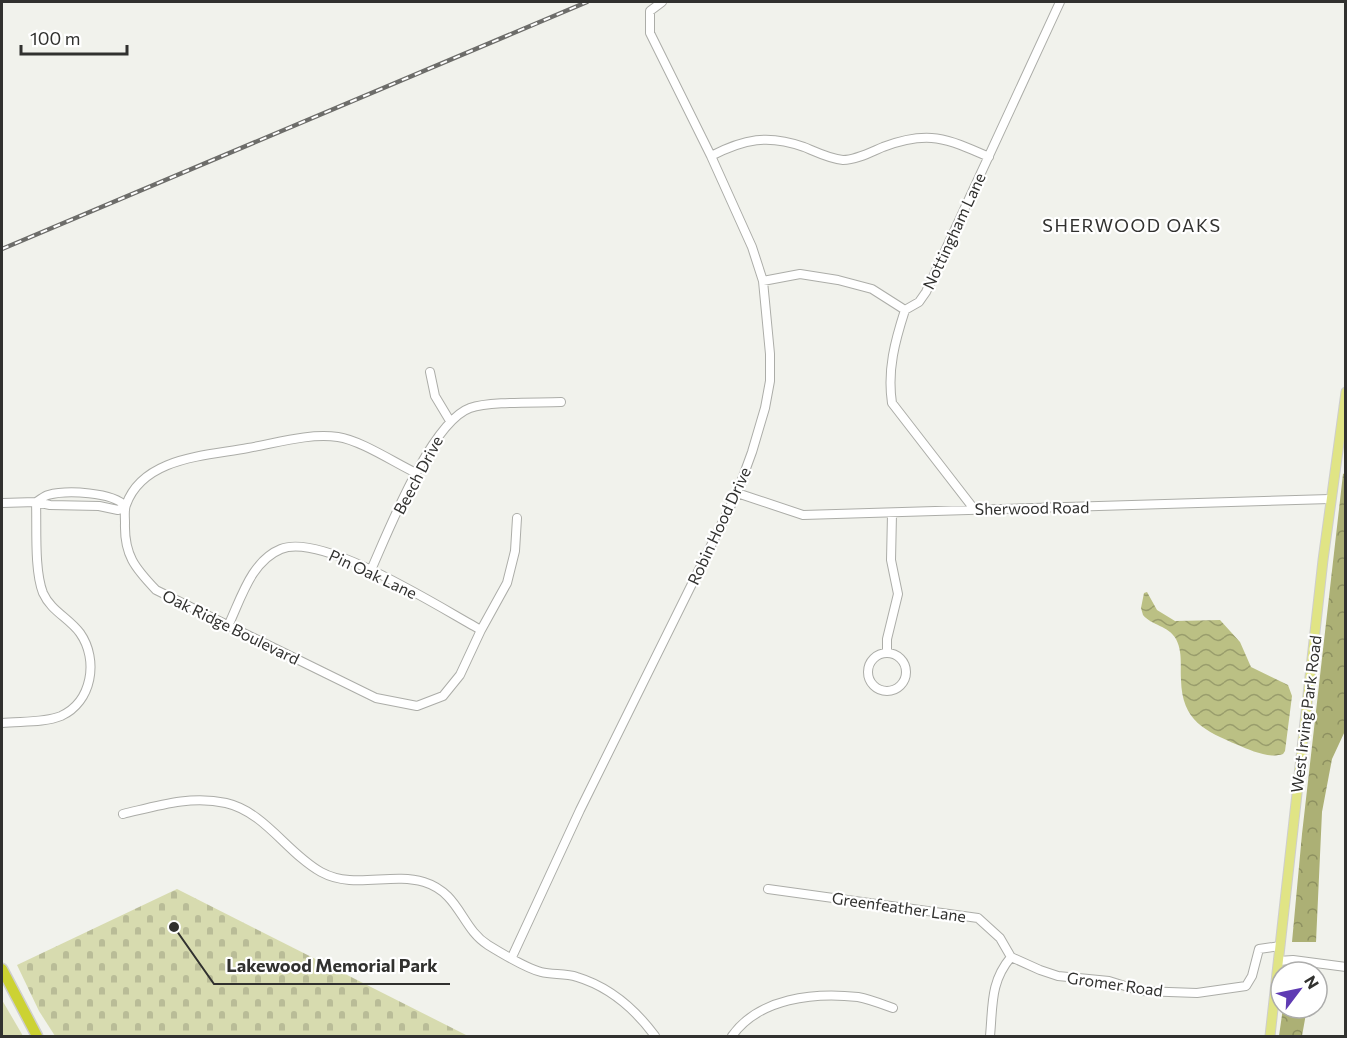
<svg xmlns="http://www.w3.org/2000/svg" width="1347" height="1038" viewBox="0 0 1347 1038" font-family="Commissioner,sans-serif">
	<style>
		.green { fill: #d7dbaf }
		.forest { fill: url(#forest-crowns) }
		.cemetery { fill: url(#cemetery-stones) }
		.water { fill: url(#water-waves) }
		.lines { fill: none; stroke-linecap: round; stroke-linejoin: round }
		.minor-casing { stroke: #acada8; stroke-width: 10 }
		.major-casing { stroke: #cececd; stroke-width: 11 }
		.highway-casing { stroke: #cececd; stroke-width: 13 }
		.minor { stroke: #fff; stroke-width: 8 }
		.major { stroke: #e0e485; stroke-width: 9 }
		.highway { stroke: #ccd233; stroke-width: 10 }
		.rail-casing { stroke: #6d6d6a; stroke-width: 4.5 }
		.rail { stroke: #fff; stroke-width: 2; stroke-dasharray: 7; stroke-linecap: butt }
		.labels { text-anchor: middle; stroke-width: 4.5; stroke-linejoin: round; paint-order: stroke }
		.street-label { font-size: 16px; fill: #31312f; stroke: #fff }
		.neighbourhood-label { font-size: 18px; letter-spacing: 1.5px; fill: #31312f; stroke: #fff }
		.leader { fill: none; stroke: #31312f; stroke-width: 2 }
		.callout-dot { fill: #31312f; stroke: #fff; stroke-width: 2 }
		.callout-label { font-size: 18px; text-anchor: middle; font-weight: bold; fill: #31312f; stroke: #fff; stroke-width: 4.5; stroke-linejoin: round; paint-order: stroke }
	</style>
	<defs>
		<pattern id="forest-crowns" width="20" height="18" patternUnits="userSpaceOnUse" patternTransform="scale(1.5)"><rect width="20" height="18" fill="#acb075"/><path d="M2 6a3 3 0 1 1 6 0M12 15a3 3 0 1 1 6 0" fill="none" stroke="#8d9060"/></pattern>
		<pattern id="cemetery-stones" width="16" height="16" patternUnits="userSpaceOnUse" patternTransform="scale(1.5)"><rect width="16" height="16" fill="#d7dbaf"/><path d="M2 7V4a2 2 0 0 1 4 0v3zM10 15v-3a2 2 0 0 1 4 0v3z" fill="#b9bc97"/></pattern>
		<pattern id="water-waves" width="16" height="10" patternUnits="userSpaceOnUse" patternTransform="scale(1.5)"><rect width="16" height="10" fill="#bbc084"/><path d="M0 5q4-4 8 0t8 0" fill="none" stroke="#999d6c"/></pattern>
	</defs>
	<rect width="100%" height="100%" fill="#f1f2ec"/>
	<path class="green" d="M 2,1000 L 23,1036 L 2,1036 Z"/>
	<path class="forest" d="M 1345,473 L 1345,731 L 1332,759 L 1322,812 L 1316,942 L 1292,942 L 1302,834 L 1343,474 Z
		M 1283,1008 L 1307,1008 L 1302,1036 L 1279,1036 Z"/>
	<path class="cemetery" d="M 177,889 L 468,1036 L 55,1036 L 39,1011 L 17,965 Z"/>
	<path class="water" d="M 1147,592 L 1157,610 L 1175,621 L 1220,620 L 1240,642 L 1251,667 L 1288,685 L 1292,696 L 1285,751 L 1283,754 C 1269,759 1250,750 1238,745 C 1205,731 1182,721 1181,680 C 1180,666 1183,653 1176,639 C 1168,625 1152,626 1143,615 L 1141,608 L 1144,593 Z"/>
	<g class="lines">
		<defs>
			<path id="minor" d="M 711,156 C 744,139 768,134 804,147 C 816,152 830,159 843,160 C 856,160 871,152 883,147 C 928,130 946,138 989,157
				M 763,281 L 800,274 L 838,280 L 872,289 L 905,310
				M 430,372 L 435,396 L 450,421
				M 416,473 C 395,463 360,440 338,437 C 308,433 277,443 248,448 C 206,456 143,457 126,505 C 124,510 125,517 125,523 C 124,555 135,568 156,590 L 376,698 L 417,706 L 443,696 L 460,675 L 481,630 L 507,583 L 515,551 L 517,518
				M 737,493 L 803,515 L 1330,499
				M 2,503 L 36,502 L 50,505 L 99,506 L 118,510 L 125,506 C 113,492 67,490 48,495 C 44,496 40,500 36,502
				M 974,509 L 892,403 C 887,370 895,341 905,310 L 919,302 L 926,292 L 1060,2
				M 371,570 C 388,532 431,422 470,408 C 490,401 538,403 561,402
				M 228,626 C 241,599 251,561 281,549 C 323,532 442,609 481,630
				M868 672a19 19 0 1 1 38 0a19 19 0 1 1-38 0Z
				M 887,653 L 887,639 L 898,594 L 891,560 L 892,514
				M 2,723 C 20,721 44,723 61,716 C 92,702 99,660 80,633 C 69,618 51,611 43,593 C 34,570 37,527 36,502
				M 123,814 C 157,806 190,795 226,803 C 265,812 287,853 321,872 C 354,890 390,872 424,882 C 460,893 461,928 488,945 C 501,953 526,968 541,972 C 552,975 565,973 577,977 C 610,987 635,1009 655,1036
				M 768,889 L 978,918 L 1000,938 L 1011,957
				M 512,957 L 580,810 L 737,493 L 752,452 L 765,408 L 770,381 L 770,354 L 763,281 L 752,247 L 711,156 L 650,33 L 650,11 L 662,2
				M 1011,957 L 1040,970 L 1058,976 L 1109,981 L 1141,991 L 1197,993 L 1246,986 L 1252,976 L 1259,949 L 1280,946
				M 1278,961 L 1293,960 L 1346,967
				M 732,1036 C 759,998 814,992 858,997 C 869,999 882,1004 893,1008
				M 990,1036 C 993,1005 990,982 1011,957"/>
			<path id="major" d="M 1270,1036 L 1323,560 L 1346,392"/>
			<path id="highway" d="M 2,969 L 37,1036"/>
		</defs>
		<use href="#minor" class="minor-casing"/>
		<use href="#major" class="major-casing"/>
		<use href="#highway" class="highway-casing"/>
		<use href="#minor" class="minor"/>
		<use href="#major" class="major"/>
		<use href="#highway" class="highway"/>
		<defs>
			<path id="rail" d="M 2,249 L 587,2"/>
		</defs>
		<use href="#rail" class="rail-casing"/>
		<use href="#rail" class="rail"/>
	</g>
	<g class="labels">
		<g class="street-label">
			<text transform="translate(954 231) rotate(-65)" y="6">Nottingham Lane</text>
			<text transform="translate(418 475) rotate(-62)" y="6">Beech Drive</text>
			<text transform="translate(1032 508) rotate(-1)" y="6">Sherwood Road</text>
			<text transform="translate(719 526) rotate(-65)" y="6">Robin Hood Drive</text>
			<text transform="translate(373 574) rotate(25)" y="6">Pin Oak Lane</text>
			<text transform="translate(231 627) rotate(26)" y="6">Oak Ridge Boulevard</text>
			<text transform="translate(1306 714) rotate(-83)" y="6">West Irving Park Road</text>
			<text transform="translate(899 907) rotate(8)" y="6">Greenfeather Lane</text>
			<text transform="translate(1115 984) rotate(8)" y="6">Gromer Road</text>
		</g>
		<g class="neighbourhood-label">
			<text x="1132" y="232">SHERWOOD OAKS</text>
		</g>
	</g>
	<path class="leader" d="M174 927L214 984H450"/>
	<circle class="callout-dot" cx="174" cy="927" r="6"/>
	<g class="callout-label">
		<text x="332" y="972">Lakewood Memorial Park</text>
	</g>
	<rect width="1347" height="1038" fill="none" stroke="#31312f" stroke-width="6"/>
	<g transform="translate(1299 990) rotate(58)"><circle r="28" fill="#ffffff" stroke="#adadac" stroke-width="1.5"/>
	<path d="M0-4.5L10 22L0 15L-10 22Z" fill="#5f3bb3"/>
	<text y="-9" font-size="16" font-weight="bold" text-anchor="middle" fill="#31312f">N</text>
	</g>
	<path d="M21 45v9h106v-9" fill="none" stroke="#31312f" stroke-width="3"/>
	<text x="30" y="45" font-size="18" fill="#31312f" stroke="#ffffff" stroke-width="4.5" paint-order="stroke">100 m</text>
</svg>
